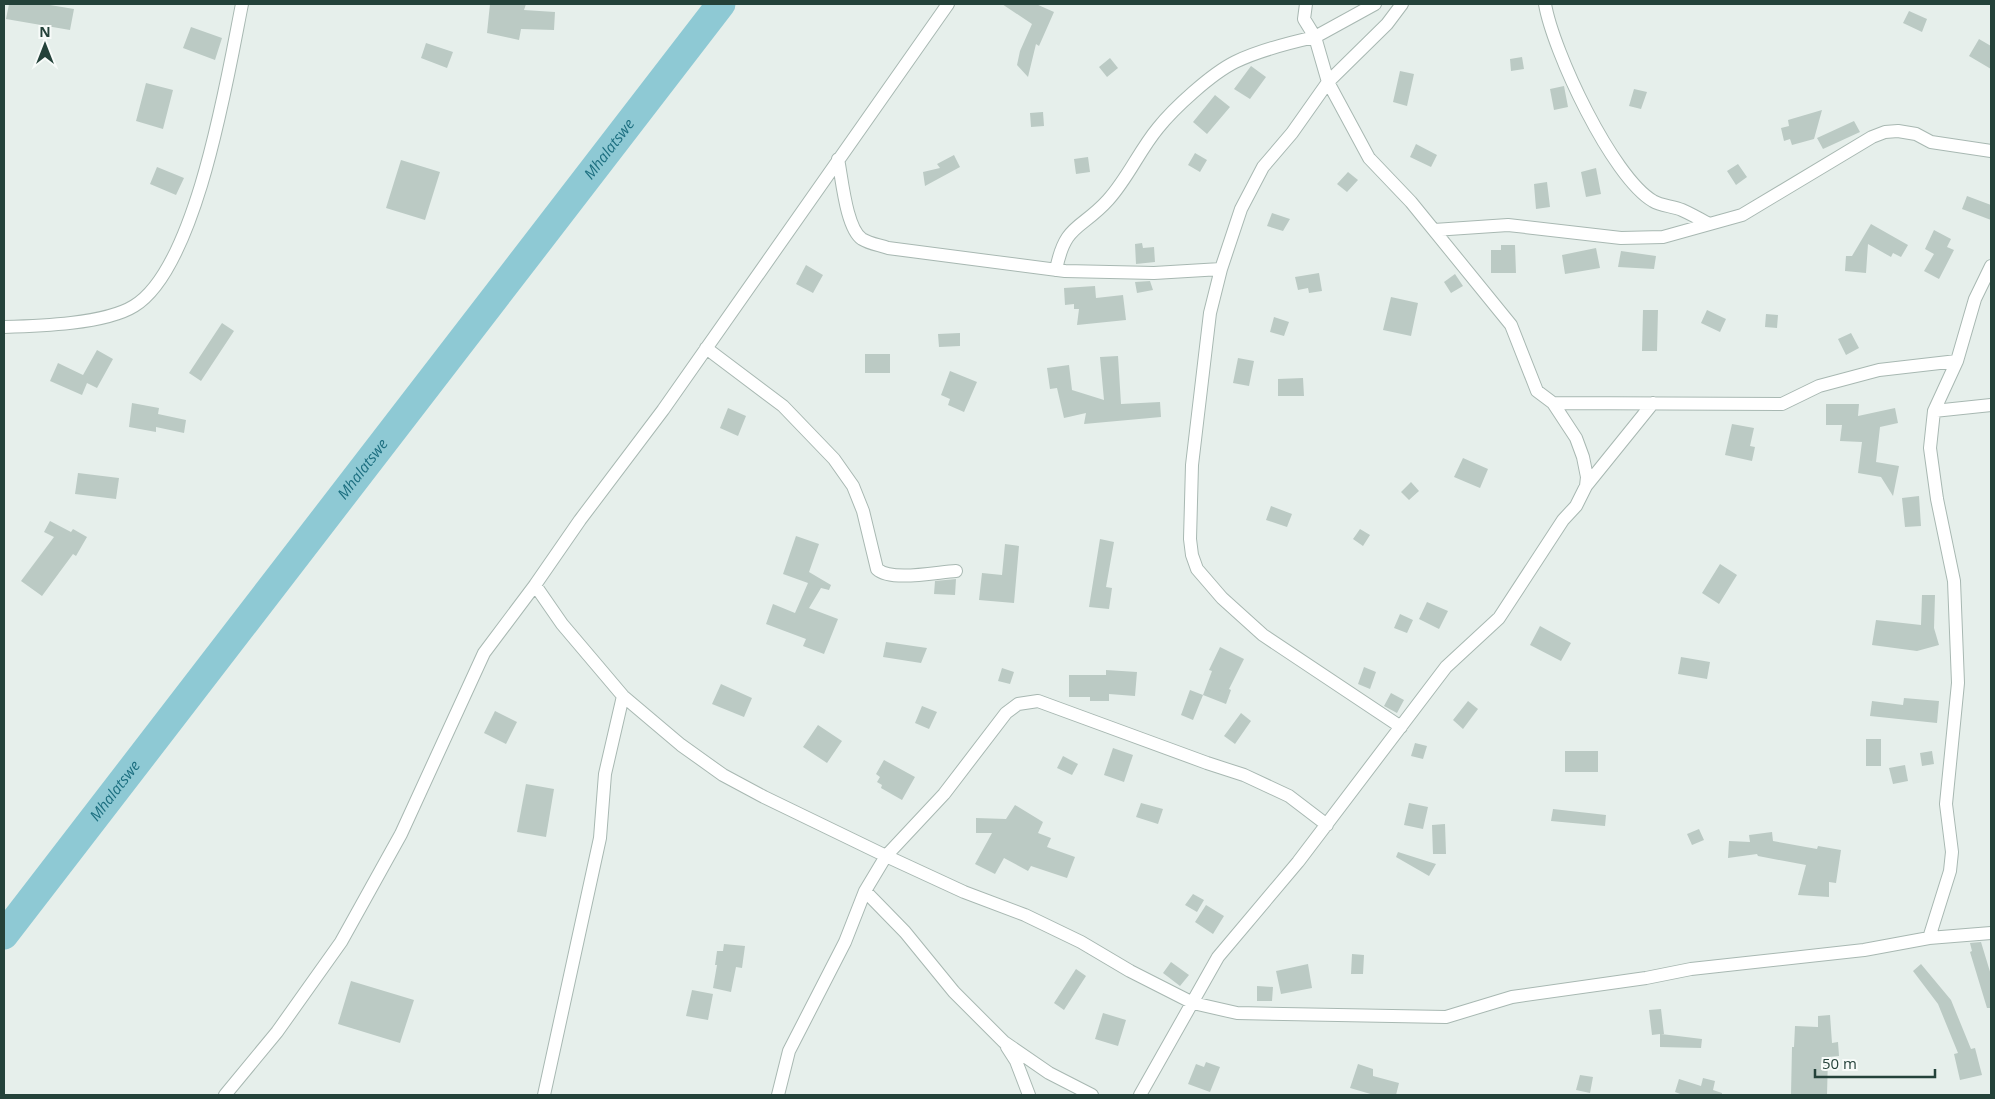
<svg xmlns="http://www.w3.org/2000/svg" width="1995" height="1099" viewBox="0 0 1995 1099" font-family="'Open Sans',sans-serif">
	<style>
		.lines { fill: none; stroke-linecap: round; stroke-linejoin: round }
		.river { stroke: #8ec9d4; stroke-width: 29 }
		.building { fill: #bbcac4 }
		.street-casing { stroke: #a8b8b2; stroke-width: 14 }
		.street { stroke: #fff; stroke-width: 12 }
		.labels { text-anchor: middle; stroke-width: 4; stroke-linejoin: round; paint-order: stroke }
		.water-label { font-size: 15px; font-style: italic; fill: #1c6f80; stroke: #f7fbf9 }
	</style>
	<rect width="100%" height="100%" fill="#e6efeb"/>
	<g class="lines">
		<path class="river" id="s1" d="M 4,935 L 721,4"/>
	</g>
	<path class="building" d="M 9,4 L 44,4 L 74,9 L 70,30 L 6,19 Z
		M 490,4 L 526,4 L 524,10 L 555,12 L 554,30 L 521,29 L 519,40 L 487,33 Z
		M 1002,4 L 1036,4 L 1054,12 L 1039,46 L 1036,44 L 1028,77 L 1017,65 L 1020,51 L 1032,24 Z
		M 1909,11 L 1927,19 L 1922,32 L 1903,23 Z
		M 191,27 L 222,38 L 215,60 L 183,48 Z
		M 1979,39 L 1991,46 L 1991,69 L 1969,56 Z
		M 426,43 L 453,52 L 447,68 L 421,58 Z
		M 1522,57 L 1524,69 L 1511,71 L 1510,59 Z
		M 1110,58 L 1118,68 L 1107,77 L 1099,67 Z
		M 1251,66 L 1266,77 L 1250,99 L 1234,89 Z
		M 1400,71 L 1414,74 L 1407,106 L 1393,102 Z
		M 146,83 L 173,90 L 163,129 L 136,121 Z
		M 1564,86 L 1568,107 L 1554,110 L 1550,89 Z
		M 1634,89 L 1647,92 L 1641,109 L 1629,106 Z
		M 1215,95 L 1230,107 L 1207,134 L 1193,122 Z
		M 1822,110 L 1814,139 L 1792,145 L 1790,139 L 1784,141 L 1781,128 L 1789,126 L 1788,120 Z
		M 1043,112 L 1044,126 L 1031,127 L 1030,113 Z
		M 1854,121 L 1860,132 L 1823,149 L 1817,138 Z
		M 1416,144 L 1437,155 L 1431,167 L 1410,157 Z
		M 1195,153 L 1207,160 L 1200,172 L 1188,165 Z
		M 954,155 L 960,167 L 925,186 L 923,172 L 940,168 L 937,164 Z
		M 1088,157 L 1090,172 L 1076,174 L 1074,159 Z
		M 401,160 L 440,172 L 425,220 L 386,208 Z
		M 1738,164 L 1747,177 L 1736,185 L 1727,171 Z
		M 157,167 L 184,178 L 176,195 L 150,184 Z
		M 1596,168 L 1601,194 L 1586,197 L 1581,172 Z
		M 1348,172 L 1358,180 L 1347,192 L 1337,184 Z
		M 1547,182 L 1550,207 L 1536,209 L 1534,184 Z
		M 1967,196 L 1991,205 L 1991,220 L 1962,209 Z
		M 1272,213 L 1290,219 L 1283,231 L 1267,226 Z
		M 1871,224 L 1908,245 L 1901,257 L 1893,253 L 1891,257 L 1868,244 L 1866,273 L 1845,271 L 1846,256 L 1852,256 Z
		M 1934,230 L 1951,239 L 1947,247 L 1954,250 L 1939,279 L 1924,271 L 1934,254 L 1925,249 Z
		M 1142,243 L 1143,248 L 1154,247 L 1155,262 L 1136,264 L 1135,244 Z
		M 1501,245 L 1515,245 L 1516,273 L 1491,273 L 1491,250 L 1501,250 Z
		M 1596,248 L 1600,268 L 1565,274 L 1562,255 Z
		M 1621,251 L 1656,256 L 1654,269 L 1618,267 Z
		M 806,265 L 823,275 L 813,293 L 796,284 Z
		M 1319,273 L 1322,291 L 1309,293 L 1308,288 L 1298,290 L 1295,277 Z
		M 1455,274 L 1463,286 L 1451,293 L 1444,282 Z
		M 1150,281 L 1153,290 L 1137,293 L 1135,282 Z
		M 1095,286 L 1096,298 L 1123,295 L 1126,320 L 1077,325 L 1079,309 L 1074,309 L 1074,304 L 1065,305 L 1064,288 Z
		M 1391,297 L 1418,303 L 1411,336 L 1383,330 Z
		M 1643,310 L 1658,310 L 1657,351 L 1642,351 Z
		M 1707,310 L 1726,319 L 1720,332 L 1701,323 Z
		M 1766,314 L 1778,315 L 1777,328 L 1765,327 Z
		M 1274,317 L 1289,322 L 1284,336 L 1270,332 Z
		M 222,323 L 234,331 L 201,381 L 189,373 Z
		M 960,333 L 960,346 L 939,347 L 938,334 Z
		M 1851,333 L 1859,348 L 1846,355 L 1838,339 Z
		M 97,350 L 113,359 L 97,388 L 87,383 L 82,395 L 50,381 L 58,363 L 83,375 Z
		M 865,354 L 890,354 L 890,373 L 865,373 Z
		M 1118,356 L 1121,404 L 1160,402 L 1161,417 L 1084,424 L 1086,413 L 1064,418 L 1057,388 L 1050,389 L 1047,368 L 1069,365 L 1072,390 L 1104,400 L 1100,357 Z
		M 1238,358 L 1254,361 L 1249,386 L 1233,383 Z
		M 950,371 L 977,382 L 964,412 L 948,405 L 950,399 L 941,395 Z
		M 1303,378 L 1304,396 L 1278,396 L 1278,379 Z
		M 132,403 L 159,408 L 158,414 L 186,420 L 184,433 L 156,427 L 156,432 L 129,427 Z
		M 1826,404 L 1859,404 L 1858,416 L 1895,408 L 1898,423 L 1880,427 L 1876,462 L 1899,466 L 1893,496 L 1881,477 L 1858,473 L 1862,442 L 1840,441 L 1842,425 L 1826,425 Z
		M 728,408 L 746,416 L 738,436 L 720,428 Z
		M 1732,424 L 1754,428 L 1750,446 L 1755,447 L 1752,461 L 1725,455 Z
		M 1463,458 L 1488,469 L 1480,488 L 1454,477 Z
		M 78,473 L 119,478 L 116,499 L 75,494 Z
		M 1411,482 L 1419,491 L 1409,500 L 1401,492 Z
		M 1919,496 L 1921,526 L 1905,527 L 1902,498 Z
		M 1271,506 L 1292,514 L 1287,527 L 1266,520 Z
		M 50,521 L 71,532 L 73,529 L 87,537 L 76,556 L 73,554 L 42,596 L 21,581 L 54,537 L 44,532 Z
		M 1360,529 L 1370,535 L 1363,546 L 1353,539 Z
		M 796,536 L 819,544 L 809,572 L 831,585 L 829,590 L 821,588 L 809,608 L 838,619 L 824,654 L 803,646 L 806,639 L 766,624 L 773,604 L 795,613 L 808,583 L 783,574 Z
		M 1100,539 L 1114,542 L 1106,587 L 1112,588 L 1109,609 L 1089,607 Z
		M 1005,544 L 1019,546 L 1014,603 L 979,600 L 982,573 L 1002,575 Z
		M 1720,564 L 1737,575 L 1719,604 L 1702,593 Z
		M 956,579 L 955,595 L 934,594 L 935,581 Z
		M 1922,595 L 1935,595 L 1934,628 L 1939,645 L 1917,651 L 1872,645 L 1876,620 L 1921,625 Z
		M 1427,602 L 1448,611 L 1439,629 L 1419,619 Z
		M 1400,614 L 1413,620 L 1407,633 L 1394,628 Z
		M 1540,626 L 1571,643 L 1561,661 L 1530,645 Z
		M 886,642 L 927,648 L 921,663 L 883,657 Z
		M 1220,647 L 1244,659 L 1229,689 L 1231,690 L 1226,704 L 1203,695 L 1212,671 L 1209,670 Z
		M 1681,657 L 1710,662 L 1707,679 L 1678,674 Z
		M 1364,667 L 1376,672 L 1370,689 L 1358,684 Z
		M 1002,668 L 1014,672 L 1010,684 L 998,681 Z
		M 1106,670 L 1137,672 L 1135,696 L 1109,694 L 1109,701 L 1090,701 L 1090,697 L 1069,697 L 1069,675 L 1106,675 Z
		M 721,684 L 752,698 L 744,717 L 712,704 Z
		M 1190,690 L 1203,695 L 1193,720 L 1181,715 Z
		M 1391,693 L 1404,700 L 1397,713 L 1384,706 Z
		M 1904,698 L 1939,701 L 1937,723 L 1870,716 L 1872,701 L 1903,705 Z
		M 1468,701 L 1478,709 L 1463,729 L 1453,720 Z
		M 922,706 L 937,712 L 929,729 L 915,723 Z
		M 495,711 L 517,722 L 506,744 L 484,733 Z
		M 1241,713 L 1251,721 L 1235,744 L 1224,736 Z
		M 818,725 L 842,741 L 827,763 L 803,747 Z
		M 1866,739 L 1881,739 L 1881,766 L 1866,766 Z
		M 1415,743 L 1427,746 L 1423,759 L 1411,756 Z
		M 1113,748 L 1133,755 L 1124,782 L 1104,775 Z
		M 1565,751 L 1598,751 L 1598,772 L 1565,772 Z
		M 1932,751 L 1934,764 L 1922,766 L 1920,753 Z
		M 1063,756 L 1078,764 L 1072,775 L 1057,768 Z
		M 884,760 L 915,777 L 902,800 L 881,788 L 882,785 L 877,782 L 880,777 L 876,774 Z
		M 1905,765 L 1908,781 L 1893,784 L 1889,768 Z
		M 526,784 L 554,789 L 546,837 L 517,832 Z
		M 1141,803 L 1163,809 L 1158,824 L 1136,817 Z
		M 1409,803 L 1428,807 L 1423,829 L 1404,825 Z
		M 1015,805 L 1043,822 L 1038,833 L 1051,838 L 1047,847 L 1075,857 L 1067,878 L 1031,866 L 1028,871 L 1004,858 L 995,874 L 975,864 L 992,833 L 976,833 L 976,818 L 1006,819 Z
		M 1553,809 L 1606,815 L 1605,826 L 1551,821 Z
		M 1445,824 L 1446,854 L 1433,854 L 1432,825 Z
		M 1699,829 L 1704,840 L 1692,845 L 1687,834 Z
		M 1772,832 L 1773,841 L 1817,849 L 1818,846 L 1841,850 L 1836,883 L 1829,882 L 1829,897 L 1798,895 L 1806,865 L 1758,856 L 1757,854 L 1728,858 L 1729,841 L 1750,842 L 1749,835 Z
		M 1398,852 L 1436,864 L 1429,876 L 1396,857 Z
		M 1193,894 L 1204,900 L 1197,912 L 1185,905 Z
		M 1206,905 L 1224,916 L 1213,934 L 1195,922 Z
		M 1981,942 L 1991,975 L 1991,1008 L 1987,1008 L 1970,952 L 1972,951 L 1970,943 Z
		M 724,944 L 745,946 L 742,968 L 736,967 L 731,992 L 713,988 L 717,965 L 715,965 L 717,951 L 723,951 Z
		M 1352,954 L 1364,955 L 1363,974 L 1351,974 Z
		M 1171,962 L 1189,975 L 1180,986 L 1163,973 Z
		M 1308,964 L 1312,988 L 1281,994 L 1276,971 Z
		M 1921,964 L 1951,1000 L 1971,1049 L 1975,1048 L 1982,1075 L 1960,1080 L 1954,1054 L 1958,1053 L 1938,1004 L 1913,971 Z
		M 1076,969 L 1086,976 L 1064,1010 L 1054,1003 Z
		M 351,981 L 414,1000 L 400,1043 L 338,1024 Z
		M 1257,986 L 1273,987 L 1272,1001 L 1257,1001 Z
		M 692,990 L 713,994 L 708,1020 L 686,1016 Z
		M 1661,1009 L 1664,1034 L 1661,1034 L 1702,1039 L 1701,1048 L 1660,1047 L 1660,1034 L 1652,1035 L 1649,1010 Z
		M 1103,1013 L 1126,1020 L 1118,1046 L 1095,1039 Z
		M 1830,1015 L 1832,1043 L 1838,1042 L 1839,1056 L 1828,1057 L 1827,1095 L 1791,1095 L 1792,1047 L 1794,1047 L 1795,1026 L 1818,1027 L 1818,1016 Z
		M 1206,1062 L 1220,1067 L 1210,1092 L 1188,1084 L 1196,1064 L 1204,1067 Z
		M 1358,1064 L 1373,1069 L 1373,1076 L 1399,1083 L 1396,1095 L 1374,1095 L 1350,1088 Z
		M 1580,1075 L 1593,1077 L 1590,1093 L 1576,1090 Z
		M 1703,1078 L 1715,1081 L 1713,1090 L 1722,1093 L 1722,1095 L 1683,1095 L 1675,1092 L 1679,1079 L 1701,1086 Z"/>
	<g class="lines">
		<defs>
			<path id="street" d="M 1545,4 C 1553,51 1612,177 1653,201 C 1661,206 1673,206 1682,210 C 1691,214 1700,219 1709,224
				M 838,159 C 842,178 846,228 862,239 C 870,244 880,245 888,248 L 1065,271 L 1154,273 L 1221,269
				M 1434,230 L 1508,225 L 1621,238 L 1663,237 L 1742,215 L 1872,137 L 1885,132 L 1898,131 L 1916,134 L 1931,142 L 1991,151
				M 1056,270 C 1065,223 1081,230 1108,200 C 1128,178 1139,151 1158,128 C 1174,108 1211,74 1235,62 C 1260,50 1288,43 1315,37 L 1304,19 L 1306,4
				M 4,327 C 39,326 105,324 134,306 C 197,268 228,74 242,4
				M 706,348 L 783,406 L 834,459 L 853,486 L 863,511 L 877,569 C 891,582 937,572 956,571
				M 1553,403 L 1782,404 L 1819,386 L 1879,370 L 1957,361
				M 1934,411 L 1991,405
				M 1586,486 L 1653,403
				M 535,585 L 562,624 L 623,696 L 681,745 L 723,775 L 764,797 L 886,856 L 964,892 L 1025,915 L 1081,942 L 1130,971 L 1193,1003 L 1237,1013 L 1446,1017 L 1512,997 L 1646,978 L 1691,969 L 1864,950 L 1929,938 L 1991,933
				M 1401,727 L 1263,635 L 1222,598 L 1197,569 L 1192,555 L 1190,539 L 1192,465 L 1210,313 L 1221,269 L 1241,209 L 1263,167 L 1292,133 L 1328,82 L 1387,24 L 1402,4
				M 865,891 L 905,932 L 954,992 L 1004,1042 L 1049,1073 L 1092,1095
				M 1929,938 L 1950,871 L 1952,852 L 1946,804 L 1958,683 L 1954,581 L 1937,499 L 1930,448 L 1934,411 L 1957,361 L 1975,299 L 1991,266
				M 1007,1047 L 1016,1061 L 1029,1095
				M 225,1095 L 277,1032 L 341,942 L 401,834 L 484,653 L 535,585 L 580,520 L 663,410 L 948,4
				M 544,1095 L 600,838 L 605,774 L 623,696
				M 778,1095 L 789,1051 L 845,942 L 865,891 L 886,856 L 944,794 L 1006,713 L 1018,704 L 1038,701 L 1207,763 L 1244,775 L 1289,796 L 1327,825
				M 1140,1095 L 1218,957 L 1298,862 L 1446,667 L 1499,618 L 1563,520 L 1576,506 L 1586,486 L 1587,477 L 1583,457 L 1576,438 L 1553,403 L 1537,391 L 1511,325 L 1411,202 L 1369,158 L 1328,82 L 1315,37 L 1375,4"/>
		</defs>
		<use href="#street" class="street-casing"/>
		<use href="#street" class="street"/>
	</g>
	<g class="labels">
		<g class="water-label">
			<text dy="5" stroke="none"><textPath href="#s1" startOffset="992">Mhalatswe</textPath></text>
			<text dy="5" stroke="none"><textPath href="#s1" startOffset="588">Mhalatswe</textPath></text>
			<text dy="5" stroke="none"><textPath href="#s1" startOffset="182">Mhalatswe</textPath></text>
		</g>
	</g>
	<rect width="1995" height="1099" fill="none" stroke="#24423a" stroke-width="10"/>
	<g transform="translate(45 45)" stroke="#f7fbf9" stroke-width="4" paint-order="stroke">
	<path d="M0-4L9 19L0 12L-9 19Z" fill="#24423a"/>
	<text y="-8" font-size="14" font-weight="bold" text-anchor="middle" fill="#24423a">N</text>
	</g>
	<path d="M1815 1069v8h120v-8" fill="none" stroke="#24423a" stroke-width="2.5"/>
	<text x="1822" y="1069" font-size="15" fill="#24423a" stroke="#f7fbf9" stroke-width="4" paint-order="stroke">50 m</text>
</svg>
